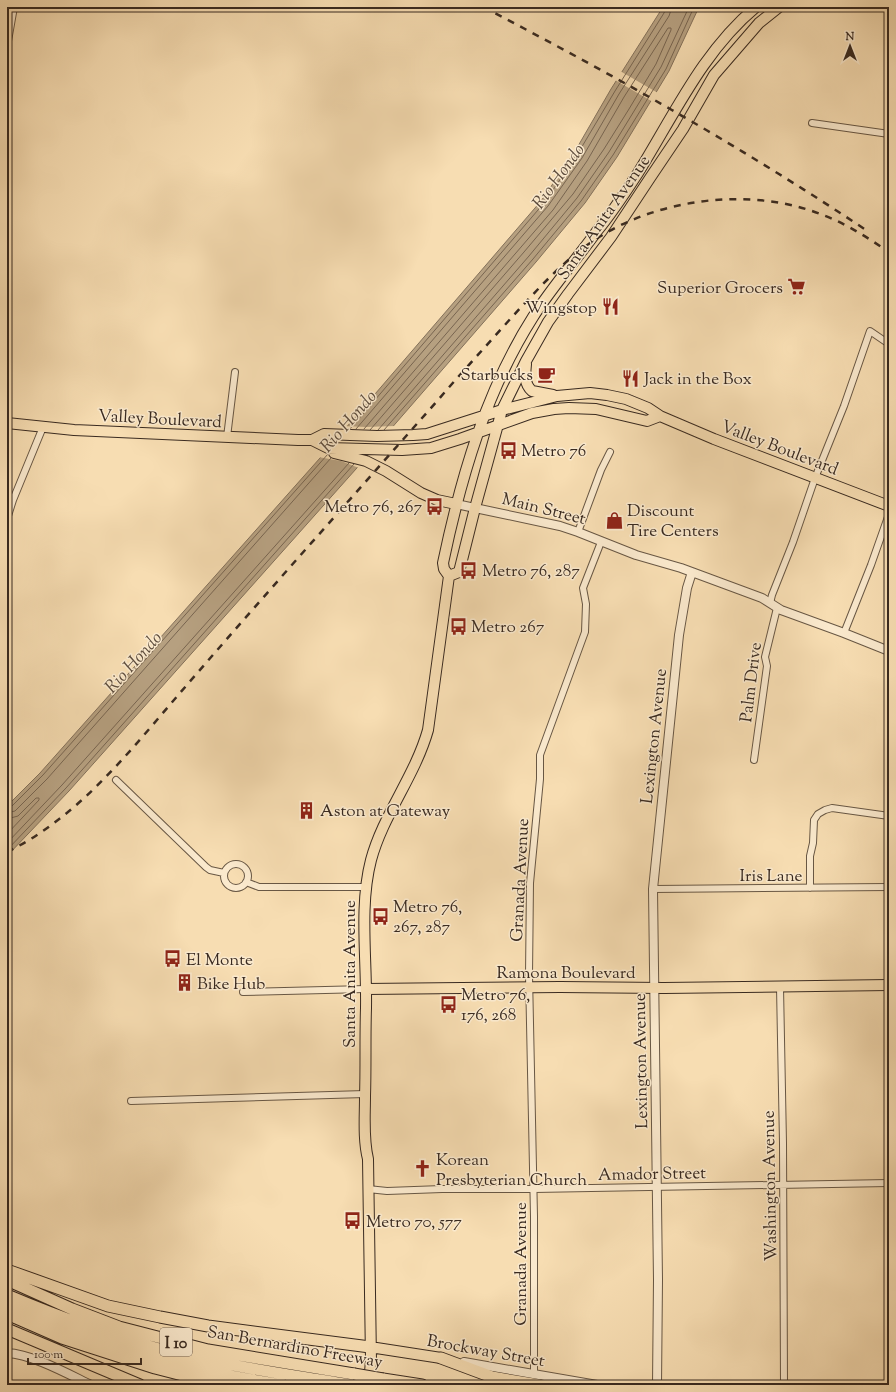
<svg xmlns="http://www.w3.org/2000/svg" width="896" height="1392" viewBox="0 0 896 1392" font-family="'Sorts Mill Goudy',serif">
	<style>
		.water { fill: #b6a080; stroke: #84715a }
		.pier { fill: #f7ddb2 }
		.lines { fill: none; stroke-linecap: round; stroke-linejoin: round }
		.shore { stroke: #786550; stroke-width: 1 }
		.minor-casing { stroke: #685744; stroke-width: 8 }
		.tertiary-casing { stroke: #685744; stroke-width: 10 }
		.primary-casing { stroke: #392a20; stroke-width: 12 }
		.motorway-casing { stroke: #392a20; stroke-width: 13 }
		.minor { stroke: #fae9cd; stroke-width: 6 }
		.tertiary { stroke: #fae9cd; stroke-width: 8 }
		.primary { stroke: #f7ddb2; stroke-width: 10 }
		.motorway { stroke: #f7ddb2; stroke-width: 11 }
		.rail { stroke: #392a20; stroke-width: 2.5; stroke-dasharray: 7 7; stroke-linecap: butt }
		.motorway-bridge-casing { stroke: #392a20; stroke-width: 13; stroke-linecap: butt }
		.motorway-bridge { stroke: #f7ddb2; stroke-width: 11 }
		.labels { text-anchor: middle; stroke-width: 3; stroke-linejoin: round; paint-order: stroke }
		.shield { fill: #fae9cd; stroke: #736354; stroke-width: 1 }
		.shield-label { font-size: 16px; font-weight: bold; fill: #392a20 }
		.street-label { font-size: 17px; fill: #392a20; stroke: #fae9cd }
		.poi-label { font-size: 17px; fill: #392a20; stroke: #fae9cd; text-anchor: start }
		.water-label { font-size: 18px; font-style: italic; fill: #5e4d3d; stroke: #fae9cd }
	</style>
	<rect width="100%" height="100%" fill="#f7ddb2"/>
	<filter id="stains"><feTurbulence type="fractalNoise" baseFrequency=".005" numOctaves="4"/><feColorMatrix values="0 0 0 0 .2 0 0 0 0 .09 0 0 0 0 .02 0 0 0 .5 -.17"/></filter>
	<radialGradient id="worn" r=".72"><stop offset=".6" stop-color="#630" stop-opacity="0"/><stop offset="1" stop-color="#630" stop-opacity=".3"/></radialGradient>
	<path class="water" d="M 663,7 L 699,7 L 669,71 L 617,157 L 585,203 L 536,262 L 356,469 L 69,791 L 7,856 L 7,806 L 40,773 L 320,458 L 541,201 L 574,153 L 611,89 Z"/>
	<path class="pier" d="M 620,71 L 658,93 L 653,102 L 615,80 Z
		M 344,426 L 366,427 L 395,426 L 359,468 L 341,461 L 318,457 Z"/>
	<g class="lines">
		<path class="shore" d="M 350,429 L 544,203 L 577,155 L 615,91 L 664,13 L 666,7
			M 356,429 L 548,206 L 582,158 L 619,94 L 669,16 L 672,7
			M 364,429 L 553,210 L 587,161 L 624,97 L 668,28 L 671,28 L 671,30 L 656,64 L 629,109 L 604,149 L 573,194 L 524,252 L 370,430
			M 378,430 L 529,256 L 577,198 L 609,152 L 661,67 L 689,7
			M 384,430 L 533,259 L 581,201 L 613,155 L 666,69 L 694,7
			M 7,808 L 11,807 L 43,775 L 328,454
			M 7,813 L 15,811 L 47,779 L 331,458
			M 7,819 L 18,816 L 36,798 L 39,798 L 39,800 L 7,834
			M 7,843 L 62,785 L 349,463
			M 7,850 L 66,788 L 354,464"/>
		<defs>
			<path id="minor" d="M 812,123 L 889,134
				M 227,437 L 235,372
				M 7,519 L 13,500 L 43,427
				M 578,532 L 601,470 L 610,452
				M 770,603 L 772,595 L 793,542 L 815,478 L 844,406 L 870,331 L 889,344
				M 844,633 L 871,565 L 889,514
				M 754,760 L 767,666 L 765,657 L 777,608
				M 116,780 L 206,867 L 210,870 L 224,873
				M224 876a12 12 0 1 1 24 0a12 12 0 1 1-24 0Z
				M 246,882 L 259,887 L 366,887
				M 810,888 L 810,856 L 813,843 L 814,820 L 818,814 L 825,810 L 832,808 L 889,816
				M 653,889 L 889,887
				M 780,987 L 783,1143 L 784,1385
				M 243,992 L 366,989
				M 131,1101 L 365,1094
				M 368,1189 L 387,1191 L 442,1189 L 534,1189 L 889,1183
				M 534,1375 L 534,1216 L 529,975 L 530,883 L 540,779 L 540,755 L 585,632 L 586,604 L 583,588 L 601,542"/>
			<path id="tertiary" d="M 7,41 L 13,7
				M 456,504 L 560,526 L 578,532 L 636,555 L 681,568 L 762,598 L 781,610 L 844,633 L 889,651
				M 7,1353 C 32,1354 68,1374 91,1385
				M 464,1362 L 597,1385
				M 657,1385 L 658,1280 L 653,889 L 679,635 L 687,588 L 692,572"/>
			<path id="primary" d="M 526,364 C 525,374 524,384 532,391 L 553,395
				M 7,423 L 74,430 L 298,440 L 312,440 L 324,434 L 377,436 L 413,435 L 427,434 L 502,410 L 557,396 L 590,393 L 607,395 L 626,399 L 648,408 L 660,416 L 714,439 L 889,506
				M 312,440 L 328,448 L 402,450 L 431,448 L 460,439 L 532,413 L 554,409 L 569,408 L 596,409 L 647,421 L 660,416
				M 334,453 L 366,461 L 386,471 L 421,493 L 437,500 L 456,504
				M 449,576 L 459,572 L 475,508 L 502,410 L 526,361 L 548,322 L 568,294 L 611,237 L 650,178 L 683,129 L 714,75 L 759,23 L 779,7
				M 366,989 L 560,987 L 664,988 L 889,985
				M 370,1347 L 441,1358
				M 369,1385 L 371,1360 L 368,1159 C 363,1139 365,1117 365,1096 C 366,1067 365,1037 366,1008 C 367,960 359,906 371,860 C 383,815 415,776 428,730 L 449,576 L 444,569 L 443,563 C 461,477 486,391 533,317 C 552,287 576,260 597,231 C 612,213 625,193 638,173 C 674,115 703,51 756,7"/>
			<path id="motorway" d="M 7,1270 L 108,1306 L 160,1317 L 208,1326 L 370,1347
				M 7,1280 L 72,1309 L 119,1327 L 208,1350 L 354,1374
				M 7,1295 C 61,1318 117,1338 174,1353 C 232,1367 292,1375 351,1385
				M 7,1306 C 26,1314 45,1322 64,1329 C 134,1355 208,1374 283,1385
				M 7,1314 L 62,1338 L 155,1368 L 194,1378 L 232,1385
				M 7,1329 L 140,1385
				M 441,1358 L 492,1377 L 539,1385
				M 383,1379 L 422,1385"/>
		</defs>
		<use href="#minor" class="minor-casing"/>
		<use href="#tertiary" class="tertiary-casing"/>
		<use href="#primary" class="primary-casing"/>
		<use href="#motorway" class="motorway-casing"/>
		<use href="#minor" class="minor"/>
		<use href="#tertiary" class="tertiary"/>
		<use href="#primary" class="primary"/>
		<use href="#motorway" class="motorway"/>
		<path class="rail" d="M 483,7 C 614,75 743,148 866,230
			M 7,852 C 81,816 133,747 186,686 C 269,590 354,495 438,400 C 462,372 487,345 512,317 C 537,290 562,262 593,241 C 657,198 751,186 823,215 C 847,224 868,238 889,252"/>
		<defs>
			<path id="motorway-bridge" d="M 354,1374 L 383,1379"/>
		</defs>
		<use href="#motorway-bridge" class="motorway-bridge-casing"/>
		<use href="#motorway-bridge" class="motorway-bridge"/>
	</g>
	<defs>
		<symbol id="supermarket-bare" viewBox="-9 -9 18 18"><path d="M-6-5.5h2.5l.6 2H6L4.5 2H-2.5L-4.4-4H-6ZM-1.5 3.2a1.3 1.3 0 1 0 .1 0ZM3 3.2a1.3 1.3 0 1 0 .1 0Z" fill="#8f2418" stroke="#fae9cd" stroke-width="2.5" paint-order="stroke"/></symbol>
		<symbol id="restaurant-bare" viewBox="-9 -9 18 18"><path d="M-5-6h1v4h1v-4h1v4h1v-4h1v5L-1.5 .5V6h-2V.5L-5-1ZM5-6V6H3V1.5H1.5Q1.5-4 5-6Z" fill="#8f2418" stroke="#fae9cd" stroke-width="2.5" paint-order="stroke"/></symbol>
		<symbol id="cafe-bare" viewBox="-9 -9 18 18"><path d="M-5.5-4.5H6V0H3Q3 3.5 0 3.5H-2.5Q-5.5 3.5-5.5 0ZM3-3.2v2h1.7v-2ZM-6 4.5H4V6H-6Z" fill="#8f2418" stroke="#fae9cd" stroke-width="2.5" paint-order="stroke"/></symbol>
		<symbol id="bus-bare" viewBox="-9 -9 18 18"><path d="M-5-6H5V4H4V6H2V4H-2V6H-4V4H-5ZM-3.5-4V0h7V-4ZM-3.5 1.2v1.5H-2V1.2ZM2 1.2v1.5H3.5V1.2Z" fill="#8f2418" stroke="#fae9cd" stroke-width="2.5" paint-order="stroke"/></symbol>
		<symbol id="shop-bare" viewBox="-9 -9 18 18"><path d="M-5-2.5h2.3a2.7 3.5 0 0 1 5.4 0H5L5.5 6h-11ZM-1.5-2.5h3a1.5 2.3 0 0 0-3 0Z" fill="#8f2418" stroke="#fae9cd" stroke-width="2.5" paint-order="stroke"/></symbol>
		<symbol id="building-bare" viewBox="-9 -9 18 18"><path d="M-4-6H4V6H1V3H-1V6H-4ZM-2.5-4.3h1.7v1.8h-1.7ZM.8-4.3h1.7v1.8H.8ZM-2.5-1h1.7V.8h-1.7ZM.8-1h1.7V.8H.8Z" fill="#8f2418" stroke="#fae9cd" stroke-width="2.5" paint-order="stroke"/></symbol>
		<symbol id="church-bare" viewBox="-9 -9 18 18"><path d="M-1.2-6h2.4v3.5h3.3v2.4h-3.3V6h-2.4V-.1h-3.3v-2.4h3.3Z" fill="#8f2418" stroke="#fae9cd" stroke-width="2.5" paint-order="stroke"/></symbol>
	</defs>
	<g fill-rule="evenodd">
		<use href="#supermarket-bare" x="784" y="274" width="25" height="25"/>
		<use href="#restaurant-bare" x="598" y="294" width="25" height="25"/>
		<use href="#cafe-bare" x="534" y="362" width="25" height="25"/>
		<use href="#restaurant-bare" x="618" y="366" width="25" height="25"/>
		<use href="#bus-bare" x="496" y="438" width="25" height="25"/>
		<use href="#bus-bare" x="422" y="494" width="25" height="25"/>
		<use href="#shop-bare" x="602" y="508" width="25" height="25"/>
		<use href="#bus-bare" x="456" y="558" width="25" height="25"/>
		<use href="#bus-bare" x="446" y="614" width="25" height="25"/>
		<use href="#building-bare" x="294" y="798" width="25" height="25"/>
		<use href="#bus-bare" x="368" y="904" width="25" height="25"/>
		<use href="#bus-bare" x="160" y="946" width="25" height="25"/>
		<use href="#building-bare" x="172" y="970" width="25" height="25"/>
		<use href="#bus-bare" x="436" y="992" width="25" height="25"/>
		<use href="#church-bare" x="410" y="1156" width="25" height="25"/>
		<use href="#bus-bare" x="340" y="1208" width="25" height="25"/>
	</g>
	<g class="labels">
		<rect class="shield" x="160" y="1328" width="32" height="28" rx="3"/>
		<g class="shield-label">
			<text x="176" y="1348">I 10</text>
		</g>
		<g class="street-label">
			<text transform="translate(603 217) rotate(-55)" y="6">Santa Anita Avenue</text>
			<text transform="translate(160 418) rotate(3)" y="6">Valley Boulevard</text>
			<text transform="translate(780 447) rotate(21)" y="6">Valley Boulevard</text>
			<text transform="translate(544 508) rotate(14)" y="6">Main Street</text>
			<text transform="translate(750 682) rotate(-83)" y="6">Palm Drive</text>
			<text transform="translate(653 736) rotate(-84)" y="6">Lexington Avenue</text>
			<text x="771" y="881">Iris Lane</text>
			<text transform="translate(519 880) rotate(-87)" y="6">Granada Avenue</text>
			<text x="566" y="978">Ramona Boulevard</text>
			<text transform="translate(349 974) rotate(-90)" y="6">Santa Anita Avenue</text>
			<text transform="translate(640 1061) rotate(-91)" y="6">Lexington Avenue</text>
			<text transform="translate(652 1173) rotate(-1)" y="6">Amador Street</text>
			<text transform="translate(769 1186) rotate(-91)" y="6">Washington Avenue</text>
			<text transform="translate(520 1264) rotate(-90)" y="6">Granada Avenue</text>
			<text transform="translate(295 1346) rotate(10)" y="6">San Bernardino Freeway</text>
			<text transform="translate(486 1350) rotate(10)" y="6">Brockway Street</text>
		</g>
		<g class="poi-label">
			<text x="783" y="293" text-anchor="end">Superior Grocers</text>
			<text x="597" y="313" text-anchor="end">Wingstop</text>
			<text x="533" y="380" text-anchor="end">Starbucks</text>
			<text x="644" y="384">Jack in the Box</text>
			<text x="521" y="456">Metro 76</text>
			<text x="422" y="512" text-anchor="end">Metro 76, 267</text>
			<text x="627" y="516">Discount<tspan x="627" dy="20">Tire Centers</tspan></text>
			<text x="482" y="576">Metro 76, 287</text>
			<text x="471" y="632">Metro 267</text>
			<text x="320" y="816">Aston at Gateway</text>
			<text x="393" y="912">Metro 76,<tspan x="393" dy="20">267, 287</tspan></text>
			<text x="186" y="965">El Monte</text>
			<text x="197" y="989">Bike Hub</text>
			<text x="461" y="1000">Metro 76,<tspan x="461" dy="20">176, 268</tspan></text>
			<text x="436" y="1165">Korean<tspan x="436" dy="20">Presbyterian Church</tspan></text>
			<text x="366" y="1227">Metro 70, 577</text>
		</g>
		<g class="water-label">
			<text transform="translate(558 176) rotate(-54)" y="6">Rio Hondo</text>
			<text transform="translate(348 421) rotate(-49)" y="6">Rio Hondo</text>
			<text transform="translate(133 662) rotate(-48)" y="6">Rio Hondo</text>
		</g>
	</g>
	<rect width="896" height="1392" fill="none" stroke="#f7ddb2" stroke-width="24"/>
	<rect x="8" y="8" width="880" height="1376" fill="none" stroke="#392a20" stroke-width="2"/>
	<rect x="12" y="12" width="872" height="1368" fill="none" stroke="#392a20"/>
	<g transform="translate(850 46)" stroke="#fae9cd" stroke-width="3" paint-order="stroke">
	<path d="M0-3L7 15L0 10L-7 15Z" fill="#392a20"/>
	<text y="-6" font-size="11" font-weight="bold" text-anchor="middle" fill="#392a20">N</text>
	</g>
	<path d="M28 1358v6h113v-6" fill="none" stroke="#392a20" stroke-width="2"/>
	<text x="34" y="1358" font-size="12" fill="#392a20" stroke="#fae9cd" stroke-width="3" paint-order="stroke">100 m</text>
	<rect width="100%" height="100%" filter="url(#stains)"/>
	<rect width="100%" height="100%" fill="url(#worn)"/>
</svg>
